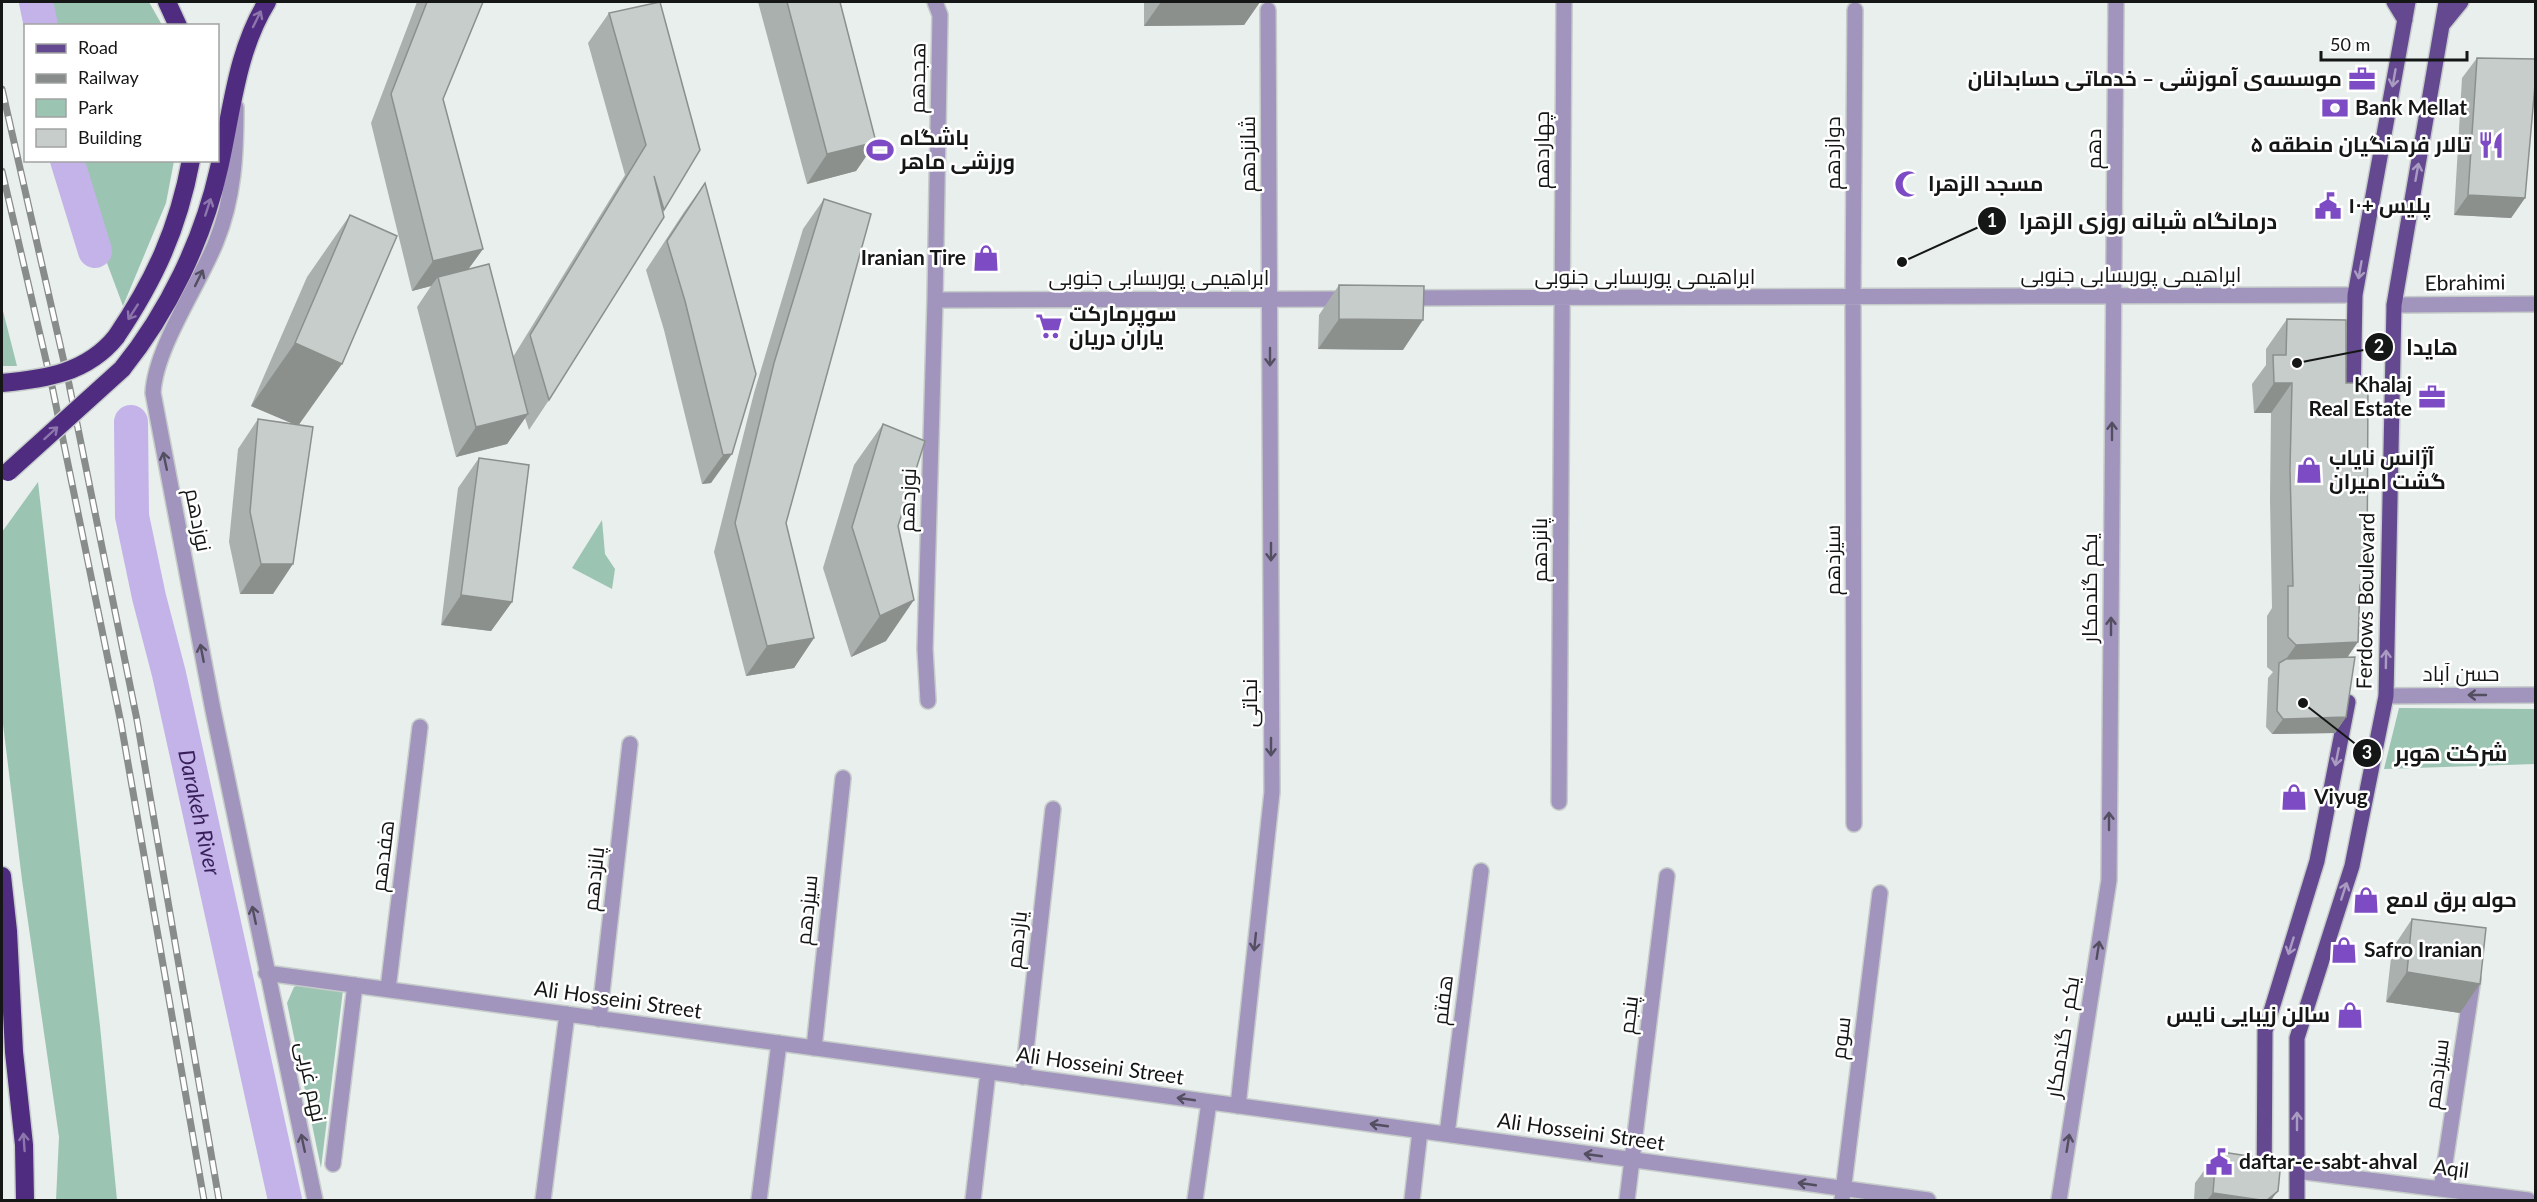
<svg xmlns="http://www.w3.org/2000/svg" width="2537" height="1202" viewBox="0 0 2537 1202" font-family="Lato,Cairo,sans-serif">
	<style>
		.green { fill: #9cc4b3 }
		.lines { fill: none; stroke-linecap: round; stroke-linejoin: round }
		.river { stroke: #c4b3e8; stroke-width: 34 }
		.minor-casing { stroke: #c6ccca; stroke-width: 18 }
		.major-casing { stroke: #c6ccca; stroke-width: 18 }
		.highway-casing { stroke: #c6ccca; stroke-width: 21 }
		.minor { stroke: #a194bd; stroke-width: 15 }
		.major { stroke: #644991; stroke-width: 15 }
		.highway { stroke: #4f2c80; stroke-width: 18 }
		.rail-casing { stroke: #888d8b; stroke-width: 7 }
		.rail { stroke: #fff; stroke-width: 4.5; stroke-dasharray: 14; stroke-linecap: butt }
		.highway-bridge-casing { stroke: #c6ccca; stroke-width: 21; stroke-linecap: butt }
		.highway-bridge { stroke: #4f2c80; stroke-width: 18 }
		.wall { fill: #aab0ae }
		.shaded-wall { fill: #8b908d }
		.building { fill: #c6cdca; stroke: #8b908d; stroke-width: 1.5 }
		.oneway { stroke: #8d76ac }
		.oneway2 { stroke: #aa9bc2 }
		.oneway3 { stroke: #534f61 }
		.labels { text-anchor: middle; stroke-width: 5; stroke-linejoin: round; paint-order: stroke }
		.street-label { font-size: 21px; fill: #141716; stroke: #fff }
		.poi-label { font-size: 21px; font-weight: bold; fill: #141716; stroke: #fff; text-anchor: start }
		.water-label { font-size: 22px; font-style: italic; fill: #381f5c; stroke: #fff }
		.leader { fill: none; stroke: #141716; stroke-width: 2 }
		.callout-dot { fill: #141716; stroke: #fff; stroke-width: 2 }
		.mark-label { font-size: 18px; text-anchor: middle; font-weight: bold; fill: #fff }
		.callout-label { font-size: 22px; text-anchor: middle; font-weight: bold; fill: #141716; stroke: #fff; stroke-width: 5; stroke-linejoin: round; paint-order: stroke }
	</style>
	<rect width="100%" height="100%" fill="#e8efec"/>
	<path class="green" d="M 44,2 L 149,2 L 162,25 L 49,25 Z
		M 76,161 L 174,161 L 166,203 L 123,306 L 94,228 Z
		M 2,307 L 17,366 L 2,366 Z
		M 38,482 L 100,1026 L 117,1200 L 56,1200 L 59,1137 L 22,880 L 2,716 L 2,532 Z
		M 602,520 L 605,554 L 615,569 L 612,589 L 572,568 Z
		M 2399,708 L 2535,709 L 2535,764 L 2384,769 Z
		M 301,984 L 343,990 L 321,1168 L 287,1003 L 294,987 Z"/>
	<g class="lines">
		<g class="river">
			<path d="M 36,2 L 41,26"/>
			<path d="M 67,160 L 95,251"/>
			<path id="s1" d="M 131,422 L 132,516 L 149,597 L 169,674 L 285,1200"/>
		</g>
		<defs>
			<path id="minor" d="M 236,107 C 236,154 234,198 216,242 C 199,285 155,348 153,393 L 213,710 L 315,1200
				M 1403,298 L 2355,295
				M 935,300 L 1349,299
				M 2394,305 L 2536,304
				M 2386,696 L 2536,695
				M 928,701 L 925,649 L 935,300 L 940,15 L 935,2
				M 1559,802 L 1564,2
				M 1854,824 L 1853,297 L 1855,10
				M 266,973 L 1928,1200
				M 388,989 L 420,727
				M 599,1019 L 630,744
				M 814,1048 L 843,778
				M 1023,1077 L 1053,809
				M 1238,1106 L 1272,792 L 1268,10
				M 1447,1134 L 1481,871
				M 333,1164 L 355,985
				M 2297,1171 L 2528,1200
				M 2441,1189 L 2473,979
				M 543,1200 L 567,1014
				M 759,1200 L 779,1043
				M 973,1200 L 988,1072
				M 1195,1200 L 1209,1102
				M 1412,1200 L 1420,1131
				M 1627,1200 L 1667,876
				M 1842,1200 L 1880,893
				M 2059,1200 L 2109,880 L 2116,2"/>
			<path id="major" d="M 2394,2 L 2405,20
				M 2443,24 L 2461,2
				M 2353,402 L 2355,295 L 2408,2
				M 2264,1200 L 2265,1031 L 2317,861 L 2348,702
				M 2297,1200 L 2297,1038 L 2352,866 L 2386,696 L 2394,305 L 2446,2"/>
			<path id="highway" d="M 167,2 L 178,26
				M 116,337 C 155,279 178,229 191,160
				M 122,369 C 168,312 203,240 219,168 C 232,112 236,52 267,2
				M 2,876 L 8,931 L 14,1052 L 24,1145 L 25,1200"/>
		</defs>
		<use href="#minor" class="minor-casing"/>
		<use href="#major" class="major-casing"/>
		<use href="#highway" class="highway-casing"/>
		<use href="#minor" class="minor"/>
		<use href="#major" class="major"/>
		<use href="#highway" class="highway"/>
		<defs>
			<path id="rail" d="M 2,89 L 69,384 L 137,720 L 219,1200
				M 2,171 L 52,386 L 121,723 L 204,1200"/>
		</defs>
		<use href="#rail" class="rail-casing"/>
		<use href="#rail" class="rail"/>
		<defs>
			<path id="highway-bridge" d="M 2,383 C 45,379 87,373 116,337
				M 8,472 L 122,369"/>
		</defs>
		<use href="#highway-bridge" class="highway-bridge-casing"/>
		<use href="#highway-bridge" class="highway-bridge"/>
	</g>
	<path class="wall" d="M 417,2 L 483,2 L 443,99 L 483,249 L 468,269 L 513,357 L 625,175 L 588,43 L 609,13 L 700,150 L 549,400 L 529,430 L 525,418 L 507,444 L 456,457 L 417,307 L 431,286 L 412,291 L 371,123 Z
		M 758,2 L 840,2 L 876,142 L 856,171 L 807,184 Z
		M 1144,2 L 1260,2 L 1244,25 L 1144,26 Z
		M 2477,58 L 2525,198 L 2511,218 L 2454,215 L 2462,78 Z
		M 705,183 L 756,374 L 711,483 L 702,484 L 664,330 L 646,270 L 684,212 Z
		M 824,199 L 786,523 L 814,638 L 794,668 L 746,676 L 714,552 L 754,393 L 803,229 Z
		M 350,215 L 299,425 L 273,594 L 240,594 L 229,542 L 238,449 L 258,419 L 294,424 L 251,406 L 307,277 Z
		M 1339,285 L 1403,350 L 1318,349 L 1319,315 Z
		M 2287,319 L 2346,383 L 2360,596 L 2348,657 L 2346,717 L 2335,733 L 2272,734 L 2266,727 L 2268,678 L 2273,672 L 2267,667 L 2267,616 L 2272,608 L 2270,499 L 2271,413 L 2254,413 L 2252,384 L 2266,365 L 2266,349 Z
		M 883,424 L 886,641 L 851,657 L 823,568 L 854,465 Z
		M 479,458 L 512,602 L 491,631 L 441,625 L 458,488 Z
		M 2412,919 L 2480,984 L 2460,1013 L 2386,1002 L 2392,949 Z
		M 2216,1154 L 2271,1200 L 2194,1200 L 2195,1183 Z"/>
	<path class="shaded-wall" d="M 1161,2 L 1260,2 L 1244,25 L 1144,26 Z
		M 876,142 L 856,171 L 807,184 L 827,154 Z
		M 2468,195 L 2525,198 L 2511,218 L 2454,215 Z
		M 483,249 L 462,278 L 438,277 L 431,286 L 412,291 L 433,261 Z
		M 1339,319 L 1423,320 L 1403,350 L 1318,349 Z
		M 295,343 L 342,364 L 298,426 L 251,406 Z
		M 2274,383 L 2292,383 L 2271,413 L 2254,413 Z
		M 528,414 L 507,444 L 456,457 L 476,427 Z
		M 732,454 L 711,483 L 702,484 L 723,455 Z
		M 261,564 L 293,564 L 273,594 L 240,594 Z
		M 2360,585 L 2367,585 L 2346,615 Z
		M 461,595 L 512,602 L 491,631 L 441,625 Z
		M 914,600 L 886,641 L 851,657 L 880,616 Z
		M 814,638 L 794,668 L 746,676 L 767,646 Z
		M 2358,642 L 2337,672 L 2279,669 L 2296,645 Z
		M 2346,717 L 2335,733 L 2272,734 L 2283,719 Z
		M 2407,972 L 2480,984 L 2460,1013 L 2386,1002 Z
		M 2278,1191 L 2271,1200 L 2267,1200 Z
		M 2213,1193 L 2261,1200 L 2207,1200 Z"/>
	<path class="building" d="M 427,2 L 483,2 L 443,99 L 483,249 L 433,261 L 391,94 Z
		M 660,2 L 700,150 L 664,210 L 654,176 L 664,217 L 549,400 L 530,335 L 646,145 L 609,13 Z
		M 787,2 L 840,2 L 876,142 L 827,154 Z
		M 2477,58 L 2535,59 L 2535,85 L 2525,198 L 2468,195 Z
		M 705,183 L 756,374 L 732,454 L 723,455 L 685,301 L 667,241 Z
		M 824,199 L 871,214 L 786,523 L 814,638 L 767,646 L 735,523 L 774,363 Z
		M 350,215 L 397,236 L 342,364 L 295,343 Z
		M 489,264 L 528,414 L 476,427 L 438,277 Z
		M 1339,285 L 1424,286 L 1423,320 L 1339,319 Z
		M 2287,319 L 2346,320 L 2346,383 L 2368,383 L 2367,585 L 2360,585 L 2358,642 L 2296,645 L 2288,637 L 2288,586 L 2293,586 L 2290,470 L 2292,383 L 2274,383 L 2273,355 L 2286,355 Z
		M 258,419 L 313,427 L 293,564 L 261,564 L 250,512 Z
		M 883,424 L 925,441 L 898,526 L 914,600 L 880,616 L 852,527 Z
		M 479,458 L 529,465 L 512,602 L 461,595 Z
		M 2355,657 L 2346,717 L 2283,719 L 2277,711 L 2279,663 L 2286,659 Z
		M 2412,919 L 2486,928 L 2480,984 L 2407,972 Z
		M 2222,1152 L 2281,1161 L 2278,1191 L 2267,1200 L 2261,1200 L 2213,1193 L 2216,1154 Z"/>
	<defs><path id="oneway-shaft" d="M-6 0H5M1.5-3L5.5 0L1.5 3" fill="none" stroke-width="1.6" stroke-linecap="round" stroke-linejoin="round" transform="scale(1.5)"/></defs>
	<g class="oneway">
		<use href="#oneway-shaft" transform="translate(257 19) rotate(-64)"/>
		<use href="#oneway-shaft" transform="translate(208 207) rotate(-72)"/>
		<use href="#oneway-shaft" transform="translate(133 312) rotate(123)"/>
		<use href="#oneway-shaft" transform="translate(51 433) rotate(-42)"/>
		<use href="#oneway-shaft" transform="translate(24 1142) rotate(-94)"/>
	</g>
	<g class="oneway2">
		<use href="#oneway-shaft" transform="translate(2394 78) rotate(100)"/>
		<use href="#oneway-shaft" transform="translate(2417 172) rotate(-80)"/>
		<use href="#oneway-shaft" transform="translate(2360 270) rotate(100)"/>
		<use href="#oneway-shaft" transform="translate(2386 659) rotate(-89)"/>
		<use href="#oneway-shaft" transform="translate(2337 757) rotate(101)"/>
		<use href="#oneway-shaft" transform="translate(2344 891) rotate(-72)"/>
		<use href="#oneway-shaft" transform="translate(2291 946) rotate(107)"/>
		<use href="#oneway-shaft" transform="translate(2297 1121) rotate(-90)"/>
	</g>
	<g class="oneway3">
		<use href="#oneway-shaft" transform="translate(199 278) rotate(-64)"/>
		<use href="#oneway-shaft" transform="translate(1270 357) rotate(90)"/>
		<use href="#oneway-shaft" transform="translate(2112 431) rotate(-90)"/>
		<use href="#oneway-shaft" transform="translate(165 461) rotate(-102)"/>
		<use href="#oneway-shaft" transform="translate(1271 552) rotate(90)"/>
		<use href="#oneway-shaft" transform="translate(2111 626) rotate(-90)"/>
		<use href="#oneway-shaft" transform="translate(202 653) rotate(-101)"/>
		<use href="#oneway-shaft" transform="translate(2477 695) rotate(180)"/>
		<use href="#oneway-shaft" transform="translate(1271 747) rotate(90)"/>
		<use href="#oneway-shaft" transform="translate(2109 821) rotate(-90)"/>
		<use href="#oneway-shaft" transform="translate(254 915) rotate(-102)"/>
		<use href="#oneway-shaft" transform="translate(1255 942) rotate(96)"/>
		<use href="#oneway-shaft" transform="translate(2098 950) rotate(-81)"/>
		<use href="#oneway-shaft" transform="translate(1186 1099) rotate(-172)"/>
		<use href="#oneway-shaft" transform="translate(1379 1125) rotate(-172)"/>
		<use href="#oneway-shaft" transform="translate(303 1143) rotate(-102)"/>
		<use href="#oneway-shaft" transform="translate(2068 1143) rotate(-81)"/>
		<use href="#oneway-shaft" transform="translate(1593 1155) rotate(-172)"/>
		<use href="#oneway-shaft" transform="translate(1807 1184) rotate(-172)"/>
	</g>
	<defs>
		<symbol id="office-bare" viewBox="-9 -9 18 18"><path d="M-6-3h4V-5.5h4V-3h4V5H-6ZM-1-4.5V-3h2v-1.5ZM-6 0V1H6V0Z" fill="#7d4cc4" stroke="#fff" stroke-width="2.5" paint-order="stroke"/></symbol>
		<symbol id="bank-bare" viewBox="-9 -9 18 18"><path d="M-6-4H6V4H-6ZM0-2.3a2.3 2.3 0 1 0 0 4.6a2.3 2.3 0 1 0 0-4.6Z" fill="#7d4cc4" stroke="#fff" stroke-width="2.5" paint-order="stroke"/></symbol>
		<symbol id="restaurant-bare" viewBox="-9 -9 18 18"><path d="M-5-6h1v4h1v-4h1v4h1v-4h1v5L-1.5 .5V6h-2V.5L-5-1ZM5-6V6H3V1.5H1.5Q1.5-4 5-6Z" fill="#7d4cc4" stroke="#fff" stroke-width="2.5" paint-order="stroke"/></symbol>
		<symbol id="stadium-bare" viewBox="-9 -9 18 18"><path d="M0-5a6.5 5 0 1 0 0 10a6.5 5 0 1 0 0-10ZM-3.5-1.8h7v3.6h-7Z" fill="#7d4cc4" stroke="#fff" stroke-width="2.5" paint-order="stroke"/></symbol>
		<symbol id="mosque-bare" viewBox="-9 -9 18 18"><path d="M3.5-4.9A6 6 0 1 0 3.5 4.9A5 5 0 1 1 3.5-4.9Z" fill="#7d4cc4" stroke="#fff" stroke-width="2.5" paint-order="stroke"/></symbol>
		<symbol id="civic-bare" viewBox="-9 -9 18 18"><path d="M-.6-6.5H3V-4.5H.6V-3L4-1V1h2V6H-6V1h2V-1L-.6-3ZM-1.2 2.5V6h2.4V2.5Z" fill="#7d4cc4" stroke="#fff" stroke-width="2.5" paint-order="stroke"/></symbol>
		<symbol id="shop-bare" viewBox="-9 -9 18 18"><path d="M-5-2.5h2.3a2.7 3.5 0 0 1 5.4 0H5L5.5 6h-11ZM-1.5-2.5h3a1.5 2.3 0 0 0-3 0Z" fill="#7d4cc4" stroke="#fff" stroke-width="2.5" paint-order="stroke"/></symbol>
		<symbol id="supermarket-bare" viewBox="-9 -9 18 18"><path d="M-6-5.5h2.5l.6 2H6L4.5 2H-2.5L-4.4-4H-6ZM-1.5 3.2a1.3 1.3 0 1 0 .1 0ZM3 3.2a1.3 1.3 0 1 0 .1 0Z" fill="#7d4cc4" stroke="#fff" stroke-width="2.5" paint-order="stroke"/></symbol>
	</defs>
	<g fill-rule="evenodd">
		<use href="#office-bare" x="2343" y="60" width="38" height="38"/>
		<use href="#bank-bare" x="2316" y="89" width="38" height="38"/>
		<use href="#restaurant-bare" x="2472" y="126" width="38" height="38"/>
		<use href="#stadium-bare" x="861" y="131" width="38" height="38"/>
		<use href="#mosque-bare" x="1889" y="165" width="38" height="38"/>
		<use href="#civic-bare" x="2309" y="187" width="38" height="38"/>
		<use href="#shop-bare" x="967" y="239" width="38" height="38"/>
		<use href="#supermarket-bare" x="1030" y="307" width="38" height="38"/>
		<use href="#office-bare" x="2413" y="378" width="38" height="38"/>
		<use href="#shop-bare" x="2290" y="451" width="38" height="38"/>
		<use href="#shop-bare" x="2275" y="778" width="38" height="38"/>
		<use href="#shop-bare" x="2347" y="881" width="38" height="38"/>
		<use href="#shop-bare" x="2325" y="931" width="38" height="38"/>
		<use href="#shop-bare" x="2331" y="996" width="38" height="38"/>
		<use href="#civic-bare" x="2200" y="1143" width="38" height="38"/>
	</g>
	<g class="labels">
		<g class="street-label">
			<text transform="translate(918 78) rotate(-89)" y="7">هجدهم</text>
			<text transform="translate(2094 149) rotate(-90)" y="7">دهم</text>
			<text transform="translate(1542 150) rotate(-90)" y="7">چهاردهم</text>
			<text transform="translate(1833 153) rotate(-90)" y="7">دوازدهم</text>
			<text transform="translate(1248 154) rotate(-90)" y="7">شانزدهم</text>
			<text x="2131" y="282">ابراهیمی پوربسابی جنوبی</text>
			<text x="1645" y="284">ابراهیمی پوربسابی جنوبی</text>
			<text x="1159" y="285">ابراهیمی پوربسابی جنوبی</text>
			<text transform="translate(2465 283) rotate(-1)" y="7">Ebrahimi</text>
			<text transform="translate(908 500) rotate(-88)" y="7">نوزدهم</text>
			<text transform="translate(198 520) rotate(79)" y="7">نوزدهم</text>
			<text transform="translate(1540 550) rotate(-90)" y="7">پانزدهم</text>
			<text transform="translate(1833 560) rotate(-90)" y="7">سیزدهم</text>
			<text transform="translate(2090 588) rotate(-90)" y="7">یکم گندمکار</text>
			<text transform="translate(2366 601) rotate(-89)" y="7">Ferdows Boulevard</text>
			<text x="2461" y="681">حسن آباد</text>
			<text transform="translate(1250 703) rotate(-90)" y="7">نجاتی</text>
			<text transform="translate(383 856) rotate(-83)" y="7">هفدهم</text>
			<text transform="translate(594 879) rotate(-84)" y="7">پانزدهم</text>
			<text transform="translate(807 910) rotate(-84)" y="7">سیزدهم</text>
			<text transform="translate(1017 940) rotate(-84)" y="7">یازدهم</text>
			<text transform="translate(618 1000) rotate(8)" y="7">Ali Hosseini Street</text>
			<text transform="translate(1443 1000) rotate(-83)" y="7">هفتم</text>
			<text transform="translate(1629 1015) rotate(-83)" y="7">پنجم</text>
			<text transform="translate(2063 1037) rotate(-81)" y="7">یکم - گندمکار</text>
			<text transform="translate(1841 1038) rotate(-83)" y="7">سوم</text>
			<text transform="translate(1100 1066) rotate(8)" y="7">Ali Hosseini Street</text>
			<text transform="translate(2437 1074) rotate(-82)" y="7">سیزدهم</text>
			<text transform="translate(311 1082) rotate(78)" y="7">نهم غربی</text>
			<text transform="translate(1581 1132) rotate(8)" y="7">Ali Hosseini Street</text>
			<text transform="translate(2451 1169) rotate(7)" y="7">Aqil</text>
		</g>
		<g class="poi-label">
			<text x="2342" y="86" text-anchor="end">موسسه‌ی آموزشی – خدماتی حسابدانان</text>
			<text x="2355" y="115">Bank Mellat</text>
			<text x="900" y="145">باشگاه<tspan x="900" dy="24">ورزشی ماهر</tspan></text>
			<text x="2471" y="152" text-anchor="end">تالار فرهنگیان منطقه ۵</text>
			<text x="1928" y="191">مسجد الزهرا</text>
			<text x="2348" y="213">پلیس +۱۰</text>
			<text x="966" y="265" text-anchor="end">Iranian Tire</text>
			<text x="1069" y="321">سوپرمارکت<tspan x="1069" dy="24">یاران دریان</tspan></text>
			<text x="2412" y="392" text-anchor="end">Khalaj<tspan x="2412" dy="24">Real Estate</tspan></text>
			<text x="2329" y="465">آژانس نایاب<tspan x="2329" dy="24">گشت امیران</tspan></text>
			<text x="2314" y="804">Viyug</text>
			<text x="2386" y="907">حوله برق لامع</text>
			<text x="2364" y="957">Safro Iranian</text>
			<text x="2330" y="1022" text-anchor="end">سالن زیبایی نایس</text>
			<text x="2239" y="1169">daftar-e-sabt-ahval</text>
		</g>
		<g class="water-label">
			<text dy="8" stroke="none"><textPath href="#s1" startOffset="398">Darakeh River</textPath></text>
		</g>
	</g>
	<path class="leader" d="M1902 262L1992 221M2297 363L2379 347M2303 703L2367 753"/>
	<g class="callout-dot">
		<circle cx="1902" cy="262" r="6"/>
		<circle cx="2297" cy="363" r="6"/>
		<circle cx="2303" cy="703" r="6"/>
		<circle cx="1992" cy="221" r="15"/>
		<circle cx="2379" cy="347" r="15"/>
		<circle cx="2367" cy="753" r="15"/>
	</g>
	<g class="mark-label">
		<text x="1992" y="227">1</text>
		<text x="2379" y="353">2</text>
		<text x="2367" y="759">3</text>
	</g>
	<g class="callout-label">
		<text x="2148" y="229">درمانگاه شبانه روزی الزهرا</text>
		<text x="2432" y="355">هایدا</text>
		<text x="2451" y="761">شرکت هوبر</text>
	</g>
	<rect width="2537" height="1202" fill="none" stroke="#141716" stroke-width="6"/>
	<rect x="24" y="24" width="195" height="138" fill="#ffffff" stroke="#a1a2a2" stroke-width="1.5"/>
	<rect x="36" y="44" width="30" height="9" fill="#644991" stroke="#a1a2a2" stroke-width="1.5"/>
	<text x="78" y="54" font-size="18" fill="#141716">Road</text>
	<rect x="36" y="74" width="30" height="9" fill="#888d8b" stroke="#a1a2a2" stroke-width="1.5"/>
	<text x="78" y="84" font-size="18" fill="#141716">Railway</text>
	<rect x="36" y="99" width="30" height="18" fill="#9cc4b3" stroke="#a1a2a2" stroke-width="1.5"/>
	<text x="78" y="114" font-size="18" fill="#141716">Park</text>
	<rect x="36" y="129" width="30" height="18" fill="#c6cdca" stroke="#a1a2a2" stroke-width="1.5"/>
	<text x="78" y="144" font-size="18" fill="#141716">Building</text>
	<path d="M2321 51v9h146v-9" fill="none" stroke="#141716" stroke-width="3"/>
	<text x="2330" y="51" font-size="18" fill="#141716" stroke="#ffffff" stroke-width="4.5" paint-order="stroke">50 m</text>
</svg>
